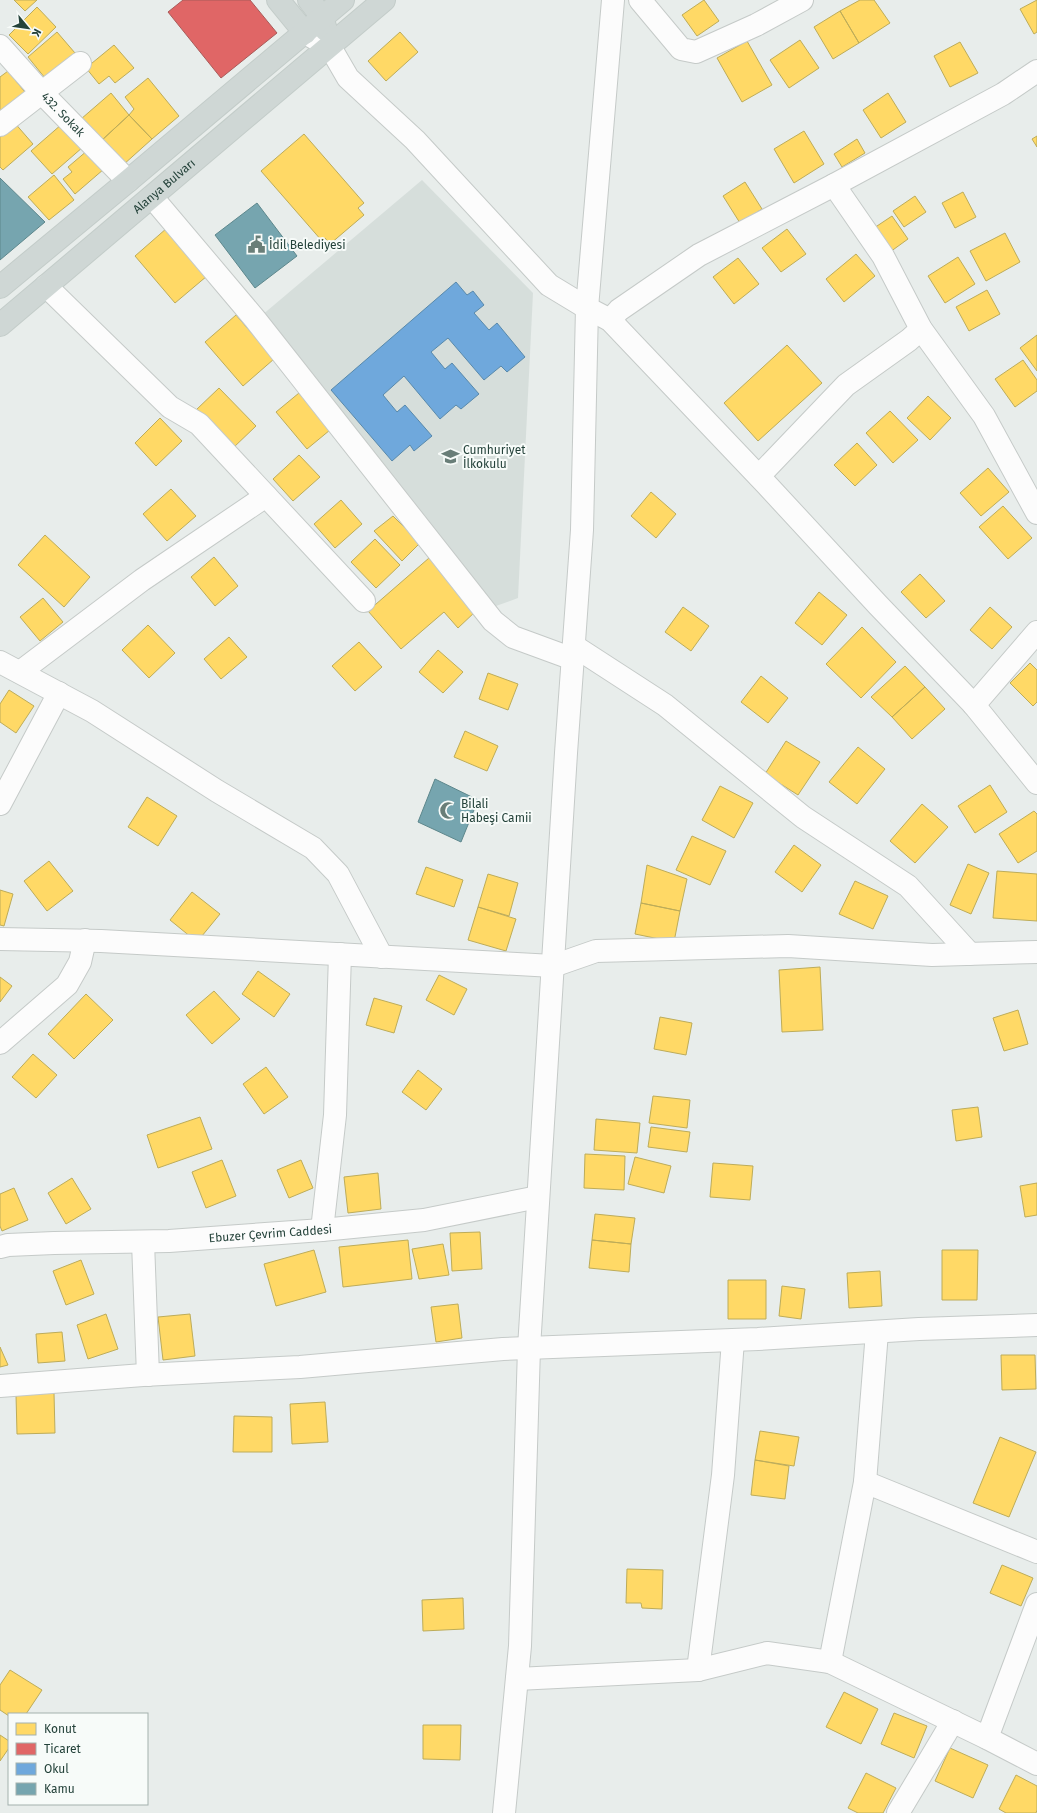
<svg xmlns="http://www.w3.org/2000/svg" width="1037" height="1813" viewBox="0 0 1037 1813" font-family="'Fira Sans',sans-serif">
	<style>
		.built { fill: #d6dedb }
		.homes { fill: #ffd966; stroke: #bdac59 }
		.shops { fill: #e06666; stroke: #a85b59 }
		.schools { fill: #6fa8dc; stroke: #5889ab }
		.public { fill: #76a5af; stroke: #5d878c }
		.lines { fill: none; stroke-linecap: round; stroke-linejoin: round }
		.minor-casing { stroke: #c5cac8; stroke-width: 24 }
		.major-casing { stroke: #c3ccc9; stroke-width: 24 }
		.minor { stroke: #fcfcfc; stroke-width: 22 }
		.major { stroke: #cfd7d5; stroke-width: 22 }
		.labels { text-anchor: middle; stroke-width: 4; stroke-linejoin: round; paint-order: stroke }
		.street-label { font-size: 12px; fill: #24423a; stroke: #f7fbf9 }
		.poi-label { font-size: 12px; fill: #24423a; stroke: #f7fbf9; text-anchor: start }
	</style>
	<rect width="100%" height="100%" fill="#e8edeb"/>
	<path class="built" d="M 422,180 L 533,293 L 518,598 L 496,606 L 261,316 Z"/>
	<path class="homes" d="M 14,0 L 37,0 L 25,11 Z
		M 704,0 L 719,21 L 697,36 L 682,15 Z
		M 860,0 L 874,0 L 890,23 L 859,43 L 840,11 Z
		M 1037,0 L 1037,32 L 1034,34 L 1020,9 Z
		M 37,7 L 56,27 L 28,54 L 9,35 Z
		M 840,11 L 859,43 L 833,59 L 814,27 Z
		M 57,32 L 75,53 L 45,78 L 28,57 Z
		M 400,32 L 418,52 L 386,81 L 368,61 Z
		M 800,40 L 819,68 L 789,88 L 770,60 Z
		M 747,41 L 772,85 L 742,102 L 717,58 Z
		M 960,42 L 978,73 L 950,87 L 934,56 Z
		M 114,45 L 134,68 L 115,83 L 109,76 L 99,84 L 86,68 Z
		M 8,71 L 28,96 L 0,118 L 0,77 Z
		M 148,78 L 179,116 L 152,139 L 129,115 L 134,109 L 125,97 Z
		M 111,93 L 129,115 L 101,141 L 81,119 Z
		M 888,93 L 906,122 L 881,138 L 863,110 Z
		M 129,115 L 152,139 L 123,165 L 101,141 Z
		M 13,121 L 33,144 L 3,170 L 0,167 L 0,132 Z
		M 62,124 L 83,147 L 52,174 L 31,151 Z
		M 804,131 L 824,164 L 794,183 L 774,149 Z
		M 304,134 L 364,203 L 358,208 L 364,215 L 330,244 L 325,238 L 322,241 L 261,171 Z
		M 1037,136 L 1037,147 L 1032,139 Z
		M 857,139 L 865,153 L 842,167 L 834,154 Z
		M 88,150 L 104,169 L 75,194 L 63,179 L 72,172 L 68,167 Z
		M 54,175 L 74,200 L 49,220 L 28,197 Z
		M 745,182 L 762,209 L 740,223 L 723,196 Z
		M 963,192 L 976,217 L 955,228 L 942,203 Z
		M 915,196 L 926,212 L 904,227 L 893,211 Z
		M 892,216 L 908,239 L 890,252 L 874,228 Z
		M 167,228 L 207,276 L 175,303 L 135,256 Z
		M 787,229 L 806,254 L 781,272 L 762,248 Z
		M 1005,233 L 1020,262 L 986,281 L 970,251 Z
		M 856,254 L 875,276 L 844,302 L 826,279 Z
		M 958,257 L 975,284 L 945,303 L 928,276 Z
		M 738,258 L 759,284 L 734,304 L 713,277 Z
		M 987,290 L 1000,314 L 969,331 L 956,307 Z
		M 236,315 L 274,359 L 243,386 L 205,342 Z
		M 1037,335 L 1037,371 L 1020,348 Z
		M 787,345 L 822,383 L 758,441 L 724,403 Z
		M 1023,360 L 1037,380 L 1037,391 L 1015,407 L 995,379 Z
		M 219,388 L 256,426 L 233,448 L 196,410 Z
		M 299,393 L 330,430 L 307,449 L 276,412 Z
		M 928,396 L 951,418 L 930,440 L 907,418 Z
		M 890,411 L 918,440 L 893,463 L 866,433 Z
		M 160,418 L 182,441 L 156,466 L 135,443 Z
		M 857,443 L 877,465 L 855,486 L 834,465 Z
		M 299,455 L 320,477 L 293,501 L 273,479 Z
		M 988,468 L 1009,492 L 981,516 L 960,493 Z
		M 171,489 L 196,516 L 167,541 L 143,514 Z
		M 651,492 L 676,514 L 656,538 L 631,516 Z
		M 341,500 L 362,524 L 335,548 L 314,524 Z
		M 1003,506 L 1032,538 L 1008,559 L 979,527 Z
		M 393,516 L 420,543 L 402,561 L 374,531 Z
		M 45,535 L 90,577 L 64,607 L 18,565 Z
		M 375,539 L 400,565 L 376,588 L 351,562 Z
		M 214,557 L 238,586 L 215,606 L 191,577 Z
		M 429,558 L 476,611 L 458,628 L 444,612 L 401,649 L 368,611 Z
		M 920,574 L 945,601 L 926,618 L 901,592 Z
		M 819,592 L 847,615 L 822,645 L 795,623 Z
		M 43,598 L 63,622 L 40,641 L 20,617 Z
		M 683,607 L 709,626 L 691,651 L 665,632 Z
		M 990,607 L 1012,627 L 992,649 L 970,630 Z
		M 148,625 L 175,653 L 149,678 L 122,650 Z
		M 862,627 L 896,662 L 861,698 L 826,664 Z
		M 229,637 L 247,657 L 221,679 L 204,659 Z
		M 359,642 L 382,667 L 355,691 L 332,666 Z
		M 438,650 L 463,672 L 443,693 L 419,672 Z
		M 1030,663 L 1037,670 L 1037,702 L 1033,706 L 1010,683 Z
		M 905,666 L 925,687 L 892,717 L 871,697 Z
		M 488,673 L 518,684 L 508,710 L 479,699 Z
		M 761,676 L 788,698 L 768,723 L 741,702 Z
		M 925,687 L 945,709 L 912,739 L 892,717 Z
		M 9,690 L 34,706 L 16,733 L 0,722 L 0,704 Z
		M 465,731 L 498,746 L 487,771 L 454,757 Z
		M 786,741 L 820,762 L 798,795 L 765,774 Z
		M 858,747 L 885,769 L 857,804 L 829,782 Z
		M 990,785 L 1007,812 L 975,833 L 958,806 Z
		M 720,786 L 753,803 L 734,838 L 702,820 Z
		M 147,797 L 177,816 L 158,846 L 128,827 Z
		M 922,804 L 948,827 L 915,863 L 890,841 Z
		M 1034,811 L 1037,814 L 1037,851 L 1018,863 L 999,834 Z
		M 692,836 L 726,851 L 710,885 L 676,870 Z
		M 794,845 L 821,865 L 802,892 L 775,872 Z
		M 49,861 L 73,891 L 47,911 L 24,881 Z
		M 968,864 L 989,873 L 971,914 L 950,905 Z
		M 647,865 L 687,879 L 680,911 L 641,903 Z
		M 426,867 L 463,880 L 454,907 L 416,894 Z
		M 997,871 L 1037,874 L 1037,921 L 993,918 Z
		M 488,874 L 518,883 L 509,916 L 478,907 Z
		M 855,881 L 888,896 L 873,929 L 839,914 Z
		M 0,890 L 13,894 L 4,926 L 0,925 Z
		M 192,892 L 220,914 L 197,942 L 170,920 Z
		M 641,903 L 680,911 L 674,942 L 635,934 Z
		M 478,907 L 516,919 L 506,951 L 468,940 Z
		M 820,967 L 823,1030 L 782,1032 L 779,970 Z
		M 258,971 L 290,994 L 274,1017 L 242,994 Z
		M 439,975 L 467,989 L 454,1015 L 426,1000 Z
		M 0,977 L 12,986 L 0,1002 Z
		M 214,991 L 240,1019 L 212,1044 L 186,1015 Z
		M 86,994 L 113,1020 L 74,1059 L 48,1034 Z
		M 374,998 L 402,1006 L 394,1033 L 366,1025 Z
		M 1018,1010 L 1028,1044 L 1004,1051 L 993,1018 Z
		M 660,1017 L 692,1023 L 686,1055 L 654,1049 Z
		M 33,1054 L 57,1075 L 36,1098 L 12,1077 Z
		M 266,1067 L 288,1097 L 264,1114 L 243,1084 Z
		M 418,1070 L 442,1089 L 426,1110 L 402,1092 Z
		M 653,1096 L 690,1100 L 687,1128 L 649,1123 Z
		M 978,1107 L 982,1137 L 956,1141 L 952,1110 Z
		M 200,1117 L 212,1149 L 158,1168 L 147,1135 Z
		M 596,1119 L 640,1123 L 637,1153 L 594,1150 Z
		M 651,1127 L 690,1132 L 687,1152 L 648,1147 Z
		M 585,1154 L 625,1156 L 624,1190 L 584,1188 Z
		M 635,1157 L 671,1166 L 664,1193 L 628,1184 Z
		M 222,1160 L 236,1196 L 206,1208 L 192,1172 Z
		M 301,1160 L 313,1188 L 289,1198 L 277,1170 Z
		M 713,1163 L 753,1166 L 750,1200 L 710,1197 Z
		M 378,1173 L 381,1209 L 348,1213 L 344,1177 Z
		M 72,1178 L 91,1209 L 66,1224 L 48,1193 Z
		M 1037,1183 L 1037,1215 L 1025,1217 L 1020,1186 Z
		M 14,1188 L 28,1220 L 2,1231 L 0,1226 L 0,1194 Z
		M 595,1214 L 635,1218 L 631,1244 L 592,1240 Z
		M 480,1232 L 482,1269 L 452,1271 L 450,1233 Z
		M 408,1240 L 412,1279 L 343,1287 L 339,1247 Z
		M 592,1240 L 631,1244 L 629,1272 L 589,1268 Z
		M 443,1244 L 449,1275 L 419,1279 L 412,1249 Z
		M 314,1250 L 326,1292 L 276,1306 L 264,1264 Z
		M 942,1250 L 978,1250 L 977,1300 L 942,1300 Z
		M 81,1260 L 94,1294 L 66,1305 L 53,1271 Z
		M 880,1271 L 882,1306 L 849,1308 L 847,1273 Z
		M 728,1280 L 766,1280 L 766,1319 L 728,1319 Z
		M 782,1286 L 805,1289 L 801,1319 L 779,1316 Z
		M 458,1304 L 462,1338 L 436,1342 L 431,1307 Z
		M 106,1314 L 118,1349 L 88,1359 L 77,1325 Z
		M 190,1314 L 195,1356 L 163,1360 L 158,1317 Z
		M 62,1332 L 65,1361 L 38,1363 L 36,1334 Z
		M 0,1347 L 8,1365 L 0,1367 Z
		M 1001,1355 L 1035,1355 L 1036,1389 L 1002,1390 Z
		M 54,1393 L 55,1433 L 17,1434 L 16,1395 Z
		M 325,1402 L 328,1442 L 292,1444 L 290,1404 Z
		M 234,1416 L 272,1417 L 272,1452 L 233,1452 Z
		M 760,1431 L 799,1437 L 794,1466 L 755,1460 Z
		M 1000,1437 L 1036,1452 L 1009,1517 L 973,1503 Z
		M 755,1460 L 789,1466 L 785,1499 L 751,1495 Z
		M 1002,1565 L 1033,1578 L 1021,1606 L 990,1593 Z
		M 627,1569 L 663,1570 L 662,1609 L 642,1608 L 641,1603 L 626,1603 Z
		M 463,1598 L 464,1629 L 423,1631 L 422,1600 Z
		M 10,1670 L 42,1690 L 26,1714 L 9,1714 L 9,1716 L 0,1710 L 0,1685 Z
		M 844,1692 L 878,1709 L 861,1744 L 826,1727 Z
		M 894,1713 L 927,1726 L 914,1758 L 881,1744 Z
		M 423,1725 L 461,1725 L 460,1760 L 423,1759 Z
		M 0,1735 L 9,1741 L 9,1748 L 0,1761 Z
		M 950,1748 L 988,1765 L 973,1798 L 935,1781 Z
		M 866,1773 L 896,1788 L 883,1813 L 858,1813 L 848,1808 Z
		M 1016,1775 L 1037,1786 L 1037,1810 L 1036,1813 L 1006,1813 L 999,1809 Z"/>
	<path class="shops" d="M 183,0 L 250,0 L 277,33 L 221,78 L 168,12 Z"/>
	<path class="schools" d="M 456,282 L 467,295 L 473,291 L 484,305 L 474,313 L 489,330 L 497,323 L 525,357 L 507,372 L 501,366 L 484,380 L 448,338 L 431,352 L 445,369 L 452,363 L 479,394 L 461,409 L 456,405 L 440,419 L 404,376 L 383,395 L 397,412 L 405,405 L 432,436 L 414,451 L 410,445 L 392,461 L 331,390 Z"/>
	<path class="public" d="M 0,178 L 45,222 L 0,260 Z
		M 257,203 L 297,256 L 255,288 L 215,235 Z
		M 435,779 L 478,800 L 461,842 L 418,822 Z"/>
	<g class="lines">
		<defs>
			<g id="minor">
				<path d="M 640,0 L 681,49 L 696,52 L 756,25 L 802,0"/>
				<path d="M 305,33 L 330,47 L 348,78 L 415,140 L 549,285 L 587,308 L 610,320 L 767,485 L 878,605 L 974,705 L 1037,783"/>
				<path id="s1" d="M 0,46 L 42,93 L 128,181"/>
				<path d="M 0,125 L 80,63"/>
				<path d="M 834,185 L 883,256 L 921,329 L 984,416 L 1037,513"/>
				<path d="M 152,197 L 255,319 L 493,621 L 513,637 L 573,659"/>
				<path d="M 46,286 L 170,407 L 199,424 L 364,601"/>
				<path d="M 610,320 L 619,310 L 699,255 L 834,185 L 1003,94 L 1037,71"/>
				<path d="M 759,476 L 846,385 L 909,340 L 921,329"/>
				<path d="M 574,646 L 665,705 L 803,817 L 908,886 L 970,954"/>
				<path d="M 0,662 L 92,711 L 217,791 L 313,848 L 338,874 L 382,957"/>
				<path d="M 20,672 L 142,580 L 266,496"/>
				<path d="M 974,705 L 1037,632"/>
				<path d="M 0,804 L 59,693"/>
				<path d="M 0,939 L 101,941 L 553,966 L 596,951 L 671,949 L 788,946 L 932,955 L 1037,952"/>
				<path d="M 0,1043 L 67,985 L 80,962 L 85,940"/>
				<path d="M 322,1230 L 335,1115 L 340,954"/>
				<path d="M 143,1242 L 148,1375"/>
				<path id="s2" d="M 0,1247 L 8,1245 L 54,1243 L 169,1241 L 322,1230 L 424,1220 L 538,1197"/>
				<path d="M 0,1386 L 143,1375 L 300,1367 L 503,1349 L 758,1339 L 919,1329 L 1037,1325"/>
				<path d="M 865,1482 L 1037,1552"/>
				<path d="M 830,1662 L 865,1482 L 877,1332"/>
				<path d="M 698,1670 L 723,1475 L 733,1340"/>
				<path d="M 517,1679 L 698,1670 L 767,1653 L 830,1662 L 987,1738 L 1037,1764"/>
				<path d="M 987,1738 L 1037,1604"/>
				<path d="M 504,1813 L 520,1646 L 529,1348 L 566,753 L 582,530 L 587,308 L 613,0"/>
				<path d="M 898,1813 L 953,1721"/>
			</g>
			<g id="major">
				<path d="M 278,0 L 305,33"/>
				<path d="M 309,0 L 322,17 L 326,30"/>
				<path d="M 0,287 L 128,181 L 343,0"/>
				<path id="s3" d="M 0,325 L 384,0"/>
			</g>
		</defs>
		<use href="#minor" class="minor-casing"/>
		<use href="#major" class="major-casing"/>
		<use href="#minor" class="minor"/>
		<use href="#major" class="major"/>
	</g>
	<defs>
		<symbol id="civic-bare" viewBox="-9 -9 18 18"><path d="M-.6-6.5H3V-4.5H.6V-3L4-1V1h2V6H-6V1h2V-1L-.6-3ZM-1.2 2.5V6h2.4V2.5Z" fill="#697e78" stroke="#f7fbf9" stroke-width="2.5" paint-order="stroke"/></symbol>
		<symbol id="school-bare" viewBox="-9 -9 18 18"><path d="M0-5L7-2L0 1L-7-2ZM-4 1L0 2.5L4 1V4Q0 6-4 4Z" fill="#697e78" stroke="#f7fbf9" stroke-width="2.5" paint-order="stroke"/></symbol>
		<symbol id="mosque-bare" viewBox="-9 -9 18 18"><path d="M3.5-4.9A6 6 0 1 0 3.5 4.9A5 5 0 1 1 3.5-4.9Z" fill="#697e78" stroke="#f7fbf9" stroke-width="2.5" paint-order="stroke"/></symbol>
	</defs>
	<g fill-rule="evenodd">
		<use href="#civic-bare" x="244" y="232" width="25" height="25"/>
		<use href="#school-bare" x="438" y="444" width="25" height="25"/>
		<use href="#mosque-bare" x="436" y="798" width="25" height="25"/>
	</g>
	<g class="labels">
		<g class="street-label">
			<text dy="4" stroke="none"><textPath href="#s1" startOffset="93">432. Sokak</textPath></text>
			<text dy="4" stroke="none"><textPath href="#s3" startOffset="215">Alanya Bulvarı</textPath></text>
			<text dy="4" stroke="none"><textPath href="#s2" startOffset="271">Ebuzer Çevrim Caddesi</textPath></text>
		</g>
		<g class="poi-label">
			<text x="269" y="249">İdil Belediyesi</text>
			<text x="463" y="454">Cumhuriyet<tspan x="463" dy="14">İlkokulu</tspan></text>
			<text x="461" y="808">Bilali<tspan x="461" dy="14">Habeşi Camii</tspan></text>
		</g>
	</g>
	<rect x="8" y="1713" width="140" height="92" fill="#f7fbf9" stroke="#a3b1ad"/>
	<rect x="16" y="1723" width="20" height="12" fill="#ffd966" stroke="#a3b1ad"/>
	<text x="44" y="1733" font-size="12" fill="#24423a">Konut</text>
	<rect x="16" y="1743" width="20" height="12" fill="#e06666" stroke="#a3b1ad"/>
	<text x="44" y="1753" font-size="12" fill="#24423a">Ticaret</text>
	<rect x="16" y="1763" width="20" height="12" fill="#6fa8dc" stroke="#a3b1ad"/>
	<text x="44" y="1773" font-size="12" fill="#24423a">Okul</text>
	<rect x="16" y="1783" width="20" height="12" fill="#76a5af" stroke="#a3b1ad"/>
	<text x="44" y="1793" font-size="12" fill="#24423a">Kamu</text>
	<g transform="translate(28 28) rotate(119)" stroke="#f7fbf9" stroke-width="3" paint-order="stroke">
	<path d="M0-3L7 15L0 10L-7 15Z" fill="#24423a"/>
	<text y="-6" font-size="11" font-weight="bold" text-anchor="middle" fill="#24423a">K</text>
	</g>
</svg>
